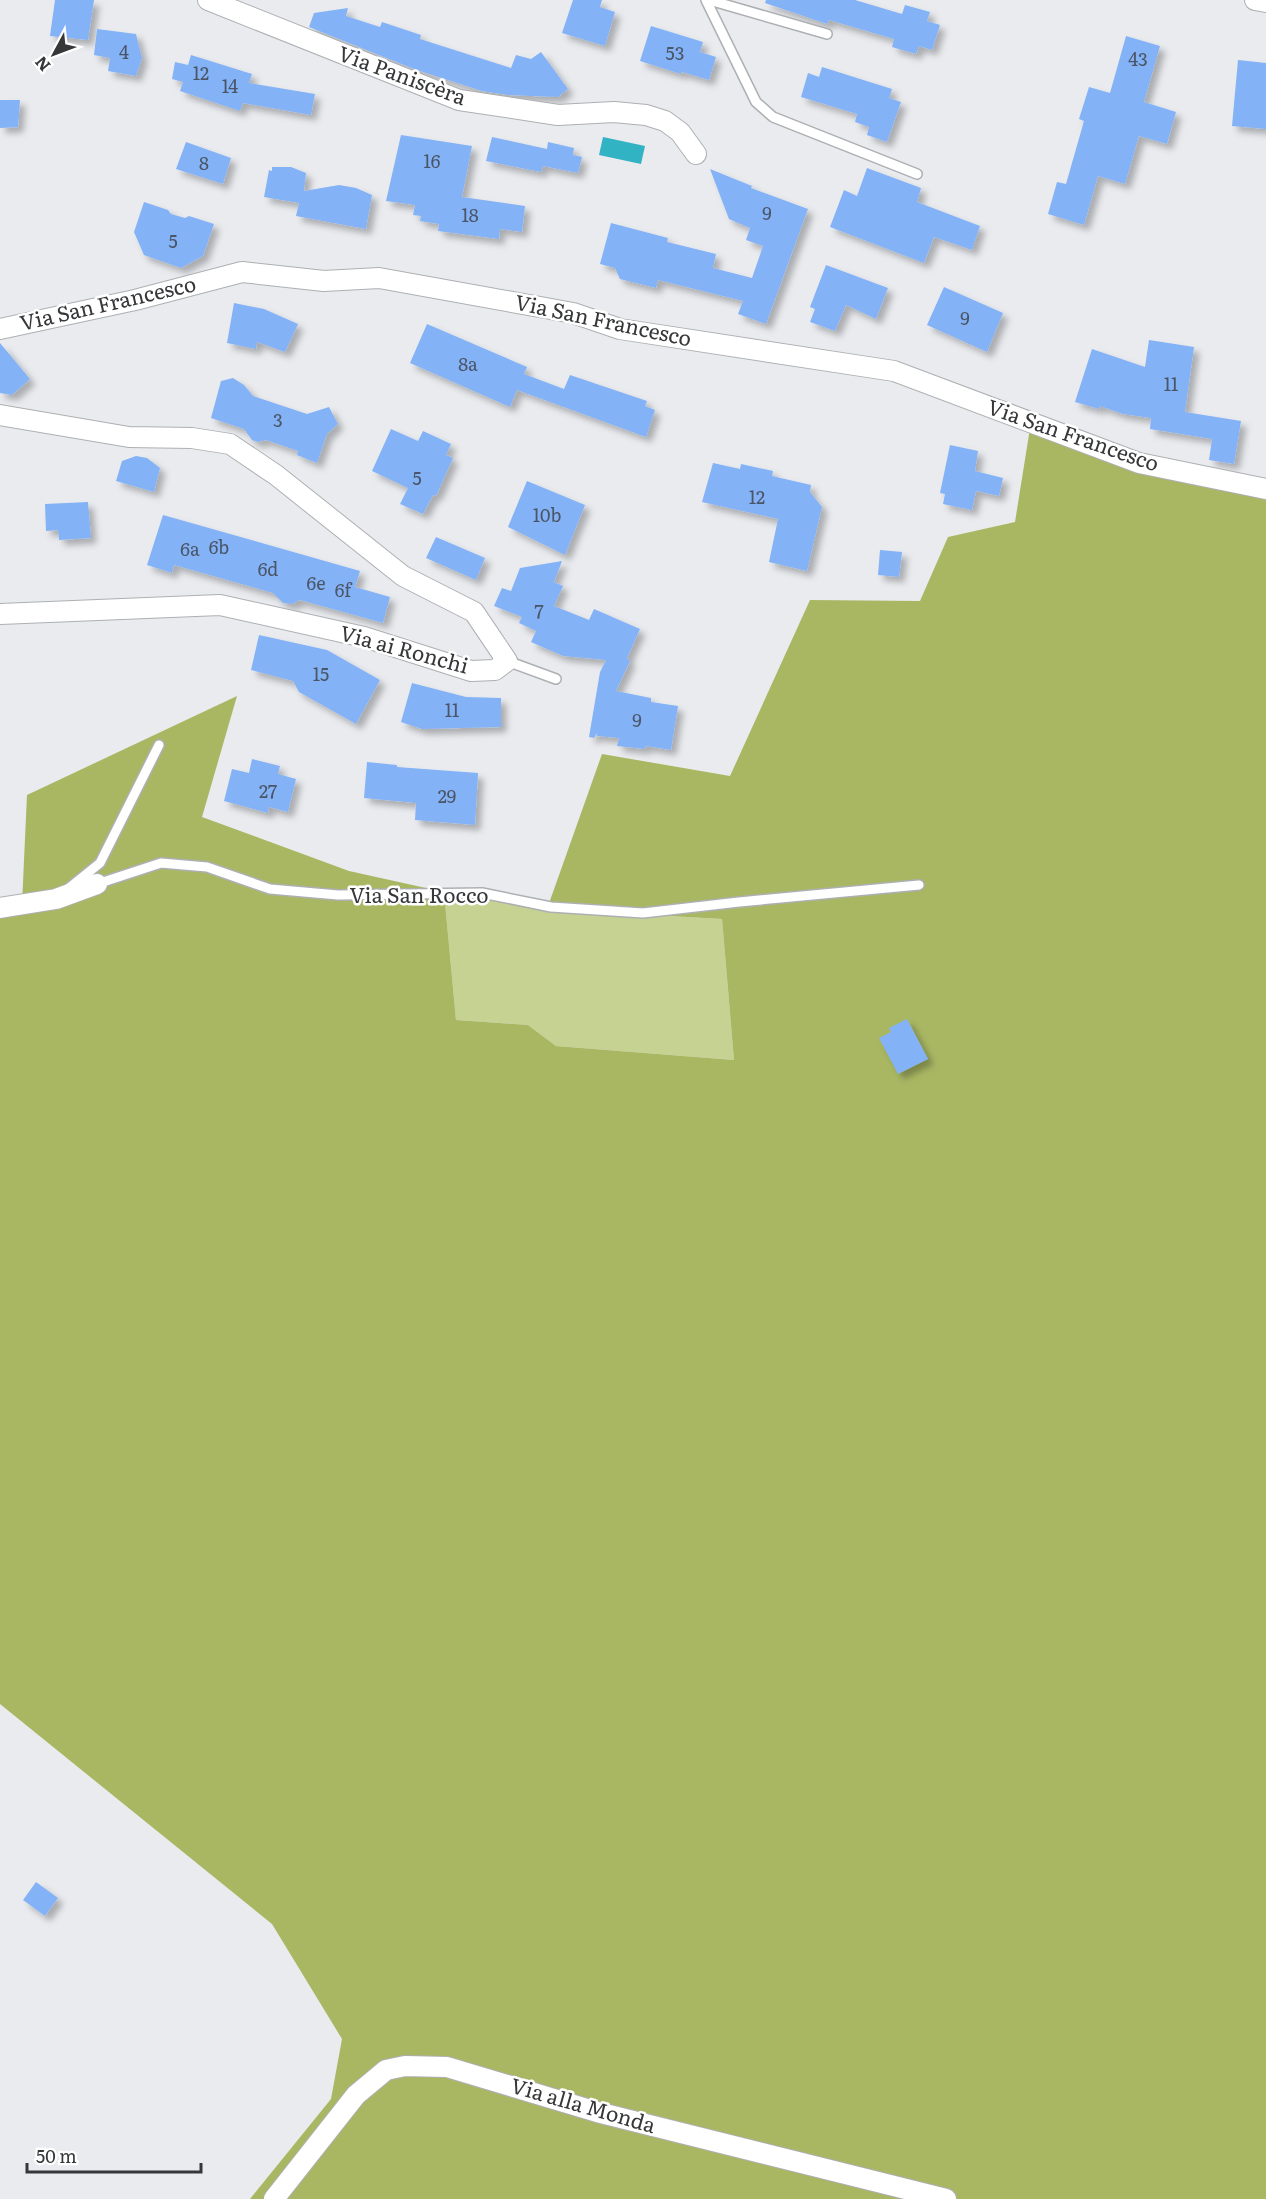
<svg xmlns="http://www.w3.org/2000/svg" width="1266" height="2199" viewBox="0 0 1266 2199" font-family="Literata,serif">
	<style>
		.green { fill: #c6d291 }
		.forest { fill: #a9b763 }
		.water { fill: #31b3c3 }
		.building { fill: #84b2f6; filter: url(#shadow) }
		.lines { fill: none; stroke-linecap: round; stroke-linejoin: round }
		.service-casing { stroke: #adb0b3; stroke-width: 12 }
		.minor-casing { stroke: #adb0b3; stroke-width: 22 }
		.service { stroke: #fff; stroke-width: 9 }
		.minor { stroke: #fff; stroke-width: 20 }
		.labels { text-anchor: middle; stroke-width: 5; stroke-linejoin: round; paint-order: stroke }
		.number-label { font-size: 18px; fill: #4a5668 }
		.street-label { font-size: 21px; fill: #363739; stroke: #fff }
	</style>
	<defs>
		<filter id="shadow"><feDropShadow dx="5.5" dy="5.5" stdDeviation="3" flood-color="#0004"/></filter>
	</defs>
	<rect width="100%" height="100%" fill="#e9ebef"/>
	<path class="green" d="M 444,892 L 547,909 L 722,919 L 734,1060 L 556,1046 L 528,1025 L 456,1020 Z"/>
	<path class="forest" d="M 1031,422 L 1139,463 L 1266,489 L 1266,2199 L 250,2199 L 331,2099 L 342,2039 L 272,1924 L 0,1704 L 0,908 L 22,904 L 27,795 L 237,696 L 202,817 L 349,871 L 444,892 L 456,1020 L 528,1025 L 556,1046 L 734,1060 L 722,919 L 547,909 L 602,754 L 730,776 L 810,600 L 920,601 L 948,537 L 1015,522 Z"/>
	<path class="water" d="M 603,137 L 645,146 L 641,164 L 599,155 Z"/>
	<path class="building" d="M 55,0 L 94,0 L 88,40 L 50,36 Z
		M 573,0 L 602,0 L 600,7 L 615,12 L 605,46 L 562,33 Z
		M 766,0 L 855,0 L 902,14 L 905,5 L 930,12 L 927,21 L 940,25 L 932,50 L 919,46 L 916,54 L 892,47 L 894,39 L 829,20 L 827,24 L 765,3 Z
		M 348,8 L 346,16 L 380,27 L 382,22 L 421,35 L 420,39 L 511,68 L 516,55 L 531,59 L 541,52 L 568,89 L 558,97 L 508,95 L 482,91 L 414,69 L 309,27 L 314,13 Z
		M 651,26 L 703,42 L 700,52 L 716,57 L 709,80 L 682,72 L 681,74 L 640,61 Z
		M 97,29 L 136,34 L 142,58 L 136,76 L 108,71 L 110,58 L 94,55 Z
		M 1126,36 L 1160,46 L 1144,102 L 1176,112 L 1167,144 L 1139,136 L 1125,184 L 1098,176 L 1084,225 L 1048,214 L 1057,182 L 1066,184 L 1084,121 L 1079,119 L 1089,87 L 1110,93 Z
		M 191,55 L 252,74 L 249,83 L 315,94 L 311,115 L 243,103 L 240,111 L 180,91 L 183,82 L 172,79 L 175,62 L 188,65 Z
		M 1238,60 L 1266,63 L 1266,129 L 1232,126 Z
		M 822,67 L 892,89 L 889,98 L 901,102 L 887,142 L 867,135 L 869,127 L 855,122 L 857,114 L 801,97 L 808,73 L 819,77 Z
		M 0,100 L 20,100 L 18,127 L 0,128 Z
		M 401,135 L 472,146 L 462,197 L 525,206 L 522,232 L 500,229 L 499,239 L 438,231 L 439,224 L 420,221 L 421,216 L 413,215 L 415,205 L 386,201 Z
		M 492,137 L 547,149 L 548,142 L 574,148 L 573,155 L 582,157 L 578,173 L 543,166 L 541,172 L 486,161 Z
		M 186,142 L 231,158 L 223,184 L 176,169 Z
		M 272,167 L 291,167 L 306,173 L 304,191 L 339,185 L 356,188 L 372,195 L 366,229 L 296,216 L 299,203 L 264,197 L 269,170 L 272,171 Z
		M 867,168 L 921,188 L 917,202 L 980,226 L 972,250 L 934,237 L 924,263 L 830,227 L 844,190 L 857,196 Z
		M 710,169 L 752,186 L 751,188 L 808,209 L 766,324 L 738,314 L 743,301 L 658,280 L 656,288 L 620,279 L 615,268 L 600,264 L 611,223 L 668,238 L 667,242 L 716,254 L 713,268 L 752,278 L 763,246 L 746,240 L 750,228 L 729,219 Z
		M 144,202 L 168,210 L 171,214 L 185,218 L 189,216 L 214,224 L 203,256 L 181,268 L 144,255 L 134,232 Z
		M 826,265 L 888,288 L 876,319 L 846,305 L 835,331 L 810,322 L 815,309 L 810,307 Z
		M 944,287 L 1003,313 L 987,352 L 927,325 Z
		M 234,303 L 264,309 L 298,324 L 285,352 L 257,342 L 256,349 L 227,343 Z
		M 427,324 L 527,367 L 524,374 L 564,389 L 570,375 L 647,401 L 645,406 L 655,410 L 646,437 L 517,390 L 510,407 L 410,363 Z
		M 1149,340 L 1194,347 L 1185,412 L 1241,421 L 1234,464 L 1209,460 L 1212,439 L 1150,429 L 1151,418 L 1123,414 L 1100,406 L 1099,409 L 1075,402 L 1092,349 L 1145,367 Z
		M 0,343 L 30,379 L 12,395 L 0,393 Z
		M 233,378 L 244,385 L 253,396 L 307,414 L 329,407 L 338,424 L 327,434 L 317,463 L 297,455 L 298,451 L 266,440 L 258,442 L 252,440 L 244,429 L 211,418 L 221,381 Z
		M 391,429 L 418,441 L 423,431 L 451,444 L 446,455 L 453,458 L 436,496 L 433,495 L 423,514 L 400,504 L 408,488 L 372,471 Z
		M 950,445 L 978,451 L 975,471 L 1003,478 L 999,496 L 976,491 L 972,510 L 943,504 L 945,494 L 940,493 Z
		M 136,456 L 147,458 L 160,468 L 154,492 L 116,481 L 122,461 Z
		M 713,463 L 740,469 L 741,464 L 773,471 L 772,476 L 811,485 L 810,492 L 822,507 L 807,571 L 769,562 L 778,519 L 702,502 Z
		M 527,481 L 585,505 L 565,555 L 508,527 Z
		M 88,502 L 91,538 L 59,540 L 58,530 L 46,531 L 45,504 Z
		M 163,515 L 360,571 L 355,587 L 390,597 L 383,623 L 300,600 L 292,604 L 283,603 L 273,593 L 174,565 L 172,573 L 147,565 Z
		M 436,537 L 485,558 L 476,580 L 426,558 Z
		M 880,550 L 902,552 L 899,577 L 878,575 Z
		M 562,561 L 554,582 L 563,586 L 554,606 L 589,620 L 594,609 L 640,629 L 627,658 L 630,661 L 616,691 L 651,698 L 651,702 L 678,706 L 671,750 L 646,746 L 645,749 L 617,746 L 619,738 L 597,736 L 597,733 L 594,738 L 589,737 L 600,672 L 606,660 L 563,656 L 531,642 L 536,631 L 519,623 L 522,617 L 494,606 L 502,588 L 511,591 L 520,568 Z
		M 259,635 L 327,650 L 380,680 L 356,724 L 299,692 L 293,681 L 251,670 Z
		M 412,683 L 466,697 L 501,698 L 501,727 L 422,729 L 401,722 Z
		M 252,759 L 280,766 L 278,774 L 296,779 L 288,812 L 269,807 L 268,813 L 224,801 L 232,769 L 249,773 Z
		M 367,762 L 397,765 L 397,767 L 478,773 L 475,825 L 415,820 L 416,803 L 364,798 Z
		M 907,1019 L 928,1059 L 898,1074 L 879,1038 L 891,1032 L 889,1028 Z
		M 36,1882 L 58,1898 L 45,1916 L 23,1900 Z"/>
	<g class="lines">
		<defs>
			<path id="service" d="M 706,0 L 756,102 L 773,117 L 917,174
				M 709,0 L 827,34
				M 507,661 L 556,679
				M 97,884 L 161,863 L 207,867 L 270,889 L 338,895 L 482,893 L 551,907 L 643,913 L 739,902 L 919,885
				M 69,888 L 100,863 L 159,745"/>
			<path id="minor" d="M 208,0 L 459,100 L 558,115 L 614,112 L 646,115 L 665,121 L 680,132 L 696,154
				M 1255,0 L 1266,2
				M 0,329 L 135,300 L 242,272 L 324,281 L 379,278 L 573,313 L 620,329 L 894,371 L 1139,463 L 1266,489
				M 0,415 L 129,437 L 192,438 L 230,444 L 276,475 L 403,576 L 474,612 L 507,661 L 495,670 L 471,671 L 364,637 L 220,605 L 0,614
				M 0,908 L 56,899 L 97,884
				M 274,2199 L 356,2095 L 386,2070 L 405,2066 L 447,2067 L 597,2112 L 946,2199"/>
		</defs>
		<use href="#service" class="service-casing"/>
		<use href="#minor" class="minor-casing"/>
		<use href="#service" class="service"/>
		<use href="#minor" class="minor"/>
	</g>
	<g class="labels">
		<g class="number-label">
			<text x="124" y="59">4</text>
			<text x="675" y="60">53</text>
			<text x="1138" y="66">43</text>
			<text x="201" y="80">12</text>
			<text x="230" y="93">14</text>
			<text x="432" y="168">16</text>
			<text x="204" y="170">8</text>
			<text x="767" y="220">9</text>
			<text x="470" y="222">18</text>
			<text x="173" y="248">5</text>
			<text x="965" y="325">9</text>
			<text x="468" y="371">8a</text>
			<text x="1171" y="391">11</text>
			<text x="278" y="427">3</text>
			<text x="417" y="485">5</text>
			<text x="757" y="504">12</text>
			<text x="547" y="522">10b</text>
			<text x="219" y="554">6b</text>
			<text x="190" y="556">6a</text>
			<text x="268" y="576">6d</text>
			<text x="316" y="590">6e</text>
			<text x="343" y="597">6f</text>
			<text x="539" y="618">7</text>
			<text x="321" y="681">15</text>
			<text x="452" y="717">11</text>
			<text x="637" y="727">9</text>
			<text x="268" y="798">27</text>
			<text x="447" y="803">29</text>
		</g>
		<g class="street-label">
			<text transform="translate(402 76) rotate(20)" y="7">Via Paniscèra</text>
			<text transform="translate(108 304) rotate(-13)" y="7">Via San Francesco</text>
			<text transform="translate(603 321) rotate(12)" y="7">Via San Francesco</text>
			<text transform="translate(1073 436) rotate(19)" y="7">Via San Francesco</text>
			<text transform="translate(404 650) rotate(15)" y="7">Via ai Ronchi</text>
			<text x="419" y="903">Via San Rocco</text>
			<text transform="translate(583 2106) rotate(16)" y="7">Via alla Monda</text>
		</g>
	</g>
	<g transform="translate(54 54) rotate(229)" stroke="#ffffff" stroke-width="4.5" paint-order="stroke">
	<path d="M0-4.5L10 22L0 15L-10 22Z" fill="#363739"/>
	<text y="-9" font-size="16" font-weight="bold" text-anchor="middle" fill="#363739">N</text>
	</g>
	<path d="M27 2163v9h174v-9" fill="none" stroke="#363739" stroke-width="3"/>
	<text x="36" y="2163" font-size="18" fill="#363739" stroke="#ffffff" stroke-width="4.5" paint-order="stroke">50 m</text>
</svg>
